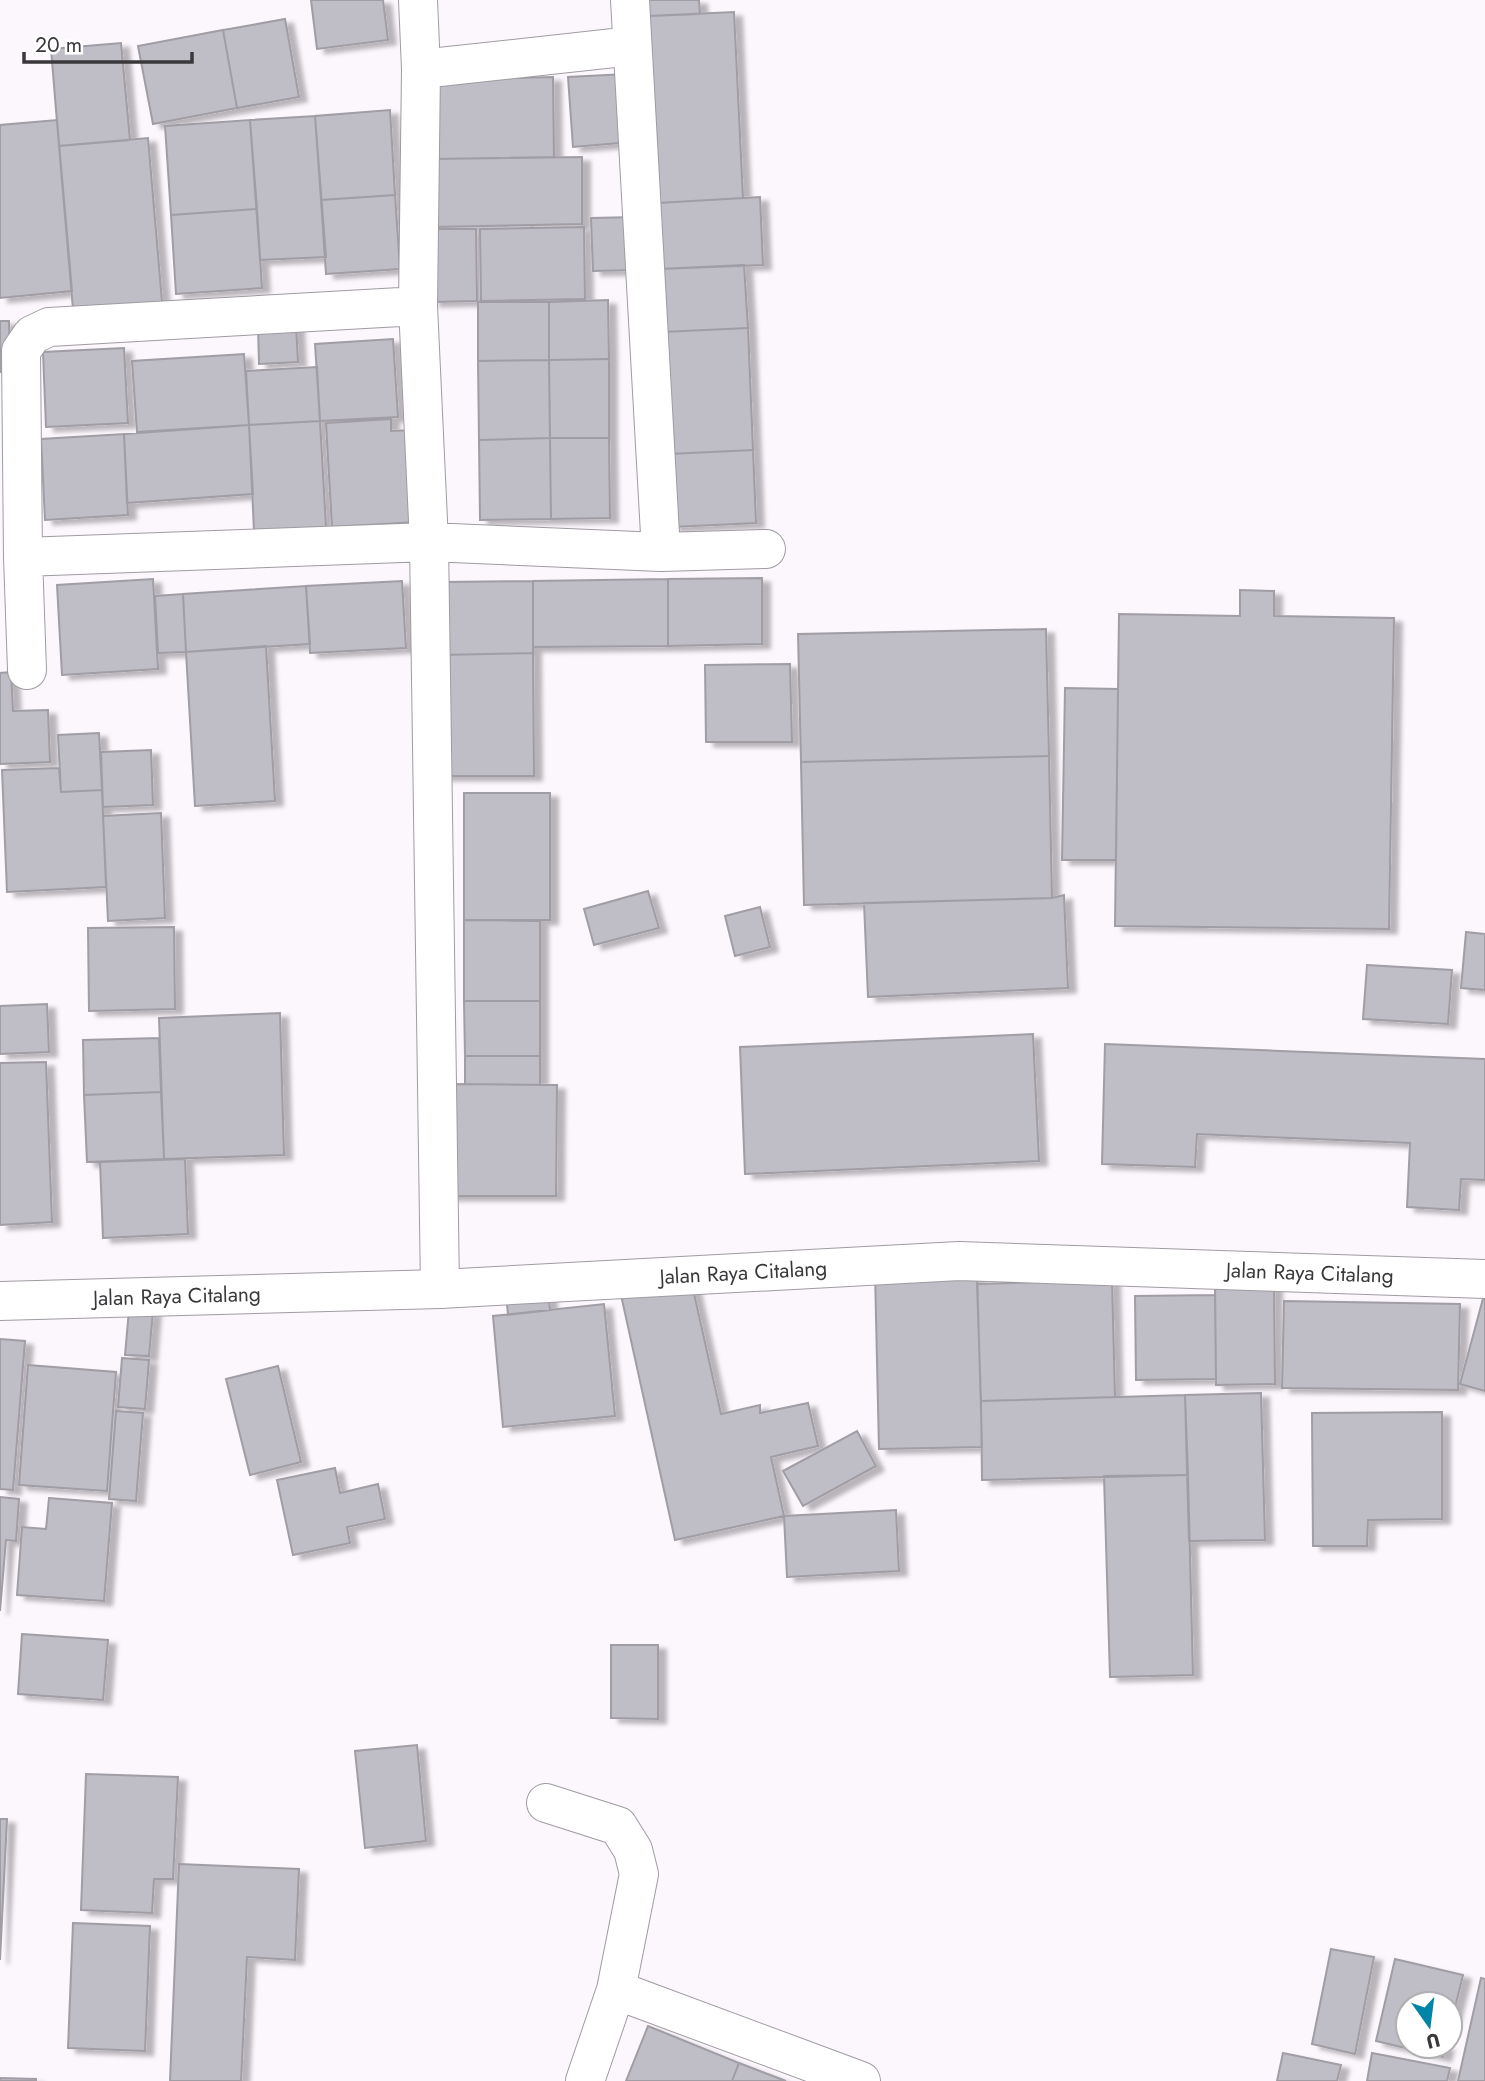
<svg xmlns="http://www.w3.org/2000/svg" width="1485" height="2081" viewBox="0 0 1485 2081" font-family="Jost,sans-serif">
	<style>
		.building { fill: #bfbdc5; stroke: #a09da5; stroke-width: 2; filter: url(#shadow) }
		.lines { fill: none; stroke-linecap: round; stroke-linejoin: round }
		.minor-casing { stroke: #a09ba2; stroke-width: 40 }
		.tertiary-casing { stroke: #a09ba2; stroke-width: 40 }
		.minor { stroke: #fff; stroke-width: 38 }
		.tertiary { stroke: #fff; stroke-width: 38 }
		.labels { text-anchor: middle; stroke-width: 5; stroke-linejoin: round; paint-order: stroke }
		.street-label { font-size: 21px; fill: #3a383b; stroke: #fff }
	</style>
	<defs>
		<filter id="shadow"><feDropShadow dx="8" dy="4.5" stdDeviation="2" flood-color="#0004"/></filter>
	</defs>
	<rect width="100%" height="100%" fill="#fcf6fd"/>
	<path class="building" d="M 311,0 L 383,0 L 388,40 L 317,49 Z
		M 648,0 L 699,0 L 700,14 L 649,16 Z
		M 734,12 L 743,198 L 658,203 L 649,16 Z
		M 285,19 L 299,97 L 237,108 L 223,30 Z
		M 223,30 L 237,108 L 153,124 L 138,46 Z
		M 121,43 L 130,140 L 59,146 L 51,49 Z
		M 626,74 L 631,142 L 573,147 L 568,77 Z
		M 553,77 L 554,157 L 433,159 L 433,80 Z
		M 390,110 L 395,195 L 321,200 L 315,116 Z
		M 315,116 L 326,257 L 260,260 L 250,120 Z
		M 57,120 L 72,291 L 0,298 L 0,125 Z
		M 250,120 L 257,209 L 171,215 L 165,126 Z
		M 148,138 L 163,313 L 74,321 L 59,146 Z
		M 582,157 L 582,224 L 434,227 L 433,159 Z
		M 395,195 L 400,269 L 326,274 L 321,200 Z
		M 760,197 L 763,265 L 660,269 L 658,203 Z
		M 257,209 L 262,288 L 176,294 L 171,215 Z
		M 637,217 L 638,270 L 593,271 L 591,218 Z
		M 584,227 L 585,299 L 481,301 L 480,229 Z
		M 431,229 L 476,229 L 477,301 L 432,302 Z
		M 744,265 L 748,328 L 663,332 L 660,269 Z
		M 608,300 L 609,359 L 549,360 L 549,302 Z
		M 478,302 L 549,302 L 549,360 L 478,361 Z
		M 0,321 L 9,321 L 10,372 L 0,372 Z
		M 296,325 L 298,362 L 259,364 L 258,326 Z
		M 748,328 L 753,450 L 669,454 L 663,332 Z
		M 393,339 L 398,417 L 320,421 L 315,344 Z
		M 124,348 L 128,423 L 46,427 L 43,352 Z
		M 244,354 L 249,425 L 137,432 L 132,361 Z
		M 609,359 L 609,438 L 550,438 L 549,360 Z
		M 549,360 L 550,438 L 479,440 L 478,361 Z
		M 317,367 L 320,421 L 249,425 L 246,371 Z
		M 391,419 L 391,431 L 414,430 L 419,522 L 332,527 L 326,423 Z
		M 320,421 L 326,527 L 254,531 L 249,425 Z
		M 249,425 L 253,494 L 127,503 L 124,434 Z
		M 124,434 L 128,515 L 45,520 L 41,439 Z
		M 550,438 L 609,438 L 610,518 L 551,519 Z
		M 550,438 L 551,519 L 480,520 L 479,440 Z
		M 753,450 L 756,523 L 672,527 L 669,454 Z
		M 762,578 L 762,644 L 668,646 L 668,579 Z
		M 153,579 L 158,669 L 62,675 L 57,585 Z
		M 668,579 L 668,646 L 533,647 L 533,581 Z
		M 402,581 L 406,648 L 310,653 L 306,586 Z
		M 533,581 L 533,653 L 442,655 L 441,582 Z
		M 306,586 L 310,644 L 186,652 L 183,594 Z
		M 1240,590 L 1274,591 L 1274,616 L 1394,618 L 1389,929 L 1115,926 L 1119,614 L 1240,616 Z
		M 183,594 L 186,652 L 158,653 L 155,596 Z
		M 1046,629 L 1049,756 L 801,762 L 798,634 Z
		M 266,646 L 275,801 L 195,806 L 186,652 Z
		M 533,653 L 534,776 L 443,776 L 442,655 Z
		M 790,664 L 792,742 L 706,742 L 705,665 Z
		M 11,672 L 13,711 L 48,710 L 50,762 L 0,764 L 0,673 Z
		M 1065,688 L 1118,689 L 1116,860 L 1062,860 Z
		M 99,733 L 102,790 L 61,792 L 58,735 Z
		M 151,750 L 153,805 L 103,807 L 101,752 Z
		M 1049,756 L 1052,898 L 804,905 L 801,762 Z
		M 59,768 L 61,792 L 102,790 L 106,887 L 7,892 L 2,770 Z
		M 464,793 L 550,793 L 550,920 L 464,920 Z
		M 161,813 L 165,918 L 108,921 L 103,816 Z
		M 648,891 L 659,928 L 594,945 L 584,909 Z
		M 1064,895 L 1068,988 L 868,997 L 864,903 L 1052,898 Z
		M 760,907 L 770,947 L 735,956 L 725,916 Z
		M 464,920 L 540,921 L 540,1001 L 464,1001 Z
		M 174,927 L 175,1009 L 89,1011 L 88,928 Z
		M 1466,932 L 1485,934 L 1485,990 L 1461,988 Z
		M 1367,965 L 1452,970 L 1448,1024 L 1363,1019 Z
		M 464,1001 L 540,1001 L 540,1056 L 465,1056 Z
		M 47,1004 L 49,1052 L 0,1054 L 0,1006 Z
		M 280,1013 L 284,1155 L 164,1159 L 159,1018 Z
		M 1033,1034 L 1039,1161 L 745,1174 L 740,1047 Z
		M 159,1038 L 161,1092 L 84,1095 L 83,1040 Z
		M 1105,1044 L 1485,1059 L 1485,1180 L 1461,1179 L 1459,1210 L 1407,1207 L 1410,1143 L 1197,1134 L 1195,1167 L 1102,1164 Z
		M 465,1056 L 540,1056 L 540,1085 L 465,1084 Z
		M 46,1062 L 52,1222 L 0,1225 L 0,1063 Z
		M 447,1084 L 557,1085 L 556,1196 L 446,1196 Z
		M 161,1092 L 164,1159 L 87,1162 L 84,1095 Z
		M 185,1159 L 188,1234 L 103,1238 L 100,1162 Z
		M 977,1270 L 982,1447 L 879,1449 L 875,1272 Z
		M 691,1280 L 721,1414 L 760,1405 L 760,1413 L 808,1403 L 818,1446 L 771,1457 L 784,1516 L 675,1540 L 621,1295 Z
		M 1112,1280 L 1115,1397 L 981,1401 L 977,1284 Z
		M 1274,1283 L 1275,1384 L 1216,1385 L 1215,1284 Z
		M 548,1290 L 550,1310 L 508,1315 L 506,1294 Z
		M 1485,1291 L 1485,1391 L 1460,1384 Z
		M 1215,1295 L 1216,1379 L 1136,1380 L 1135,1296 Z
		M 1284,1301 L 1460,1304 L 1458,1390 L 1282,1388 Z
		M 604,1304 L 615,1416 L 503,1427 L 493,1316 Z
		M 129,1310 L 153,1311 L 149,1356 L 125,1355 Z
		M 0,1339 L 25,1341 L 13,1490 L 0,1489 Z
		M 122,1358 L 149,1360 L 145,1409 L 118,1407 Z
		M 28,1365 L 116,1372 L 107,1491 L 19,1485 Z
		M 278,1366 L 301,1462 L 250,1475 L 226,1379 Z
		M 1261,1393 L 1265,1540 L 1189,1541 L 1185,1395 Z
		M 1185,1395 L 1188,1475 L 982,1480 L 981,1401 Z
		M 116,1411 L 143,1413 L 136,1501 L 109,1499 Z
		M 1442,1412 L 1442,1519 L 1368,1520 L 1367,1546 L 1313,1546 L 1312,1413 Z
		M 857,1431 L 876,1466 L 803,1506 L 783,1471 Z
		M 335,1468 L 340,1493 L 378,1484 L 385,1519 L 347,1527 L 350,1543 L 293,1555 L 277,1480 Z
		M 1188,1475 L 1193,1675 L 1110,1677 L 1104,1476 Z
		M 0,1497 L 19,1499 L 16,1541 L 6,1540 L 0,1611 Z
		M 49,1498 L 112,1503 L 104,1601 L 17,1595 L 22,1527 L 46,1529 Z
		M 896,1510 L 899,1571 L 787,1577 L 784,1516 Z
		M 22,1634 L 108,1640 L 103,1700 L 18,1694 Z
		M 611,1645 L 658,1645 L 658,1719 L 611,1718 Z
		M 417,1745 L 426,1841 L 365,1848 L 355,1751 Z
		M 86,1774 L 178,1777 L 173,1879 L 154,1879 L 152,1913 L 81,1910 Z
		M 0,1819 L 7,1819 L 0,1960 Z
		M 179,1864 L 299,1869 L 295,1960 L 247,1957 L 241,2081 L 170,2081 Z
		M 73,1923 L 150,1926 L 145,2051 L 68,2048 Z
		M 1331,1949 L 1374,1957 L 1355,2054 L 1312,2044 Z
		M 1395,1959 L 1463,1975 L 1450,2028 L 1450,2004 L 1408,2004 L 1408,2046 L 1446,2046 L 1443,2057 L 1376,2041 Z
		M 1481,1978 L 1485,1979 L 1485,2081 L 1458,2081 Z
		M 648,2026 L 739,2063 L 732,2081 L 626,2081 Z
		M 1283,2053 L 1341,2065 L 1337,2081 L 1277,2081 Z
		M 1372,2053 L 1450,2068 L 1447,2081 L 1367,2081 Z
		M 739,2063 L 786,2081 L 732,2081 Z
		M 0,2078 L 36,2079 L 36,2081 L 0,2081 Z"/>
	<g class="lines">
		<defs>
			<path id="minor" d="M 418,0 L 421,69 L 418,306 L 429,542 L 440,1289
				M 630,0 L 661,552
				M 421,69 L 632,46
				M 23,557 L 429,542 L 661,552 L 766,549
				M 27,670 L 23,557 L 21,351 L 32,335 L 49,327 L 418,306
				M 546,1803 L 618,1826 L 633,1850 L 639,1874 L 616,1990 L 585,2081
				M 616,1990 L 861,2081"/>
			<g id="tertiary">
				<path id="s1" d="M 0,1301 L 440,1289 L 959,1261 L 1485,1279"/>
			</g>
		</defs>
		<use href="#minor" class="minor-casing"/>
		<use href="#tertiary" class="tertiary-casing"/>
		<use href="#minor" class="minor"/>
		<use href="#tertiary" class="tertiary"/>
	</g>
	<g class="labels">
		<g class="street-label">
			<text dy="7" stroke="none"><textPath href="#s1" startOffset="744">Jalan Raya Citalang</textPath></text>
			<text dy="7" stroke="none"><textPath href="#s1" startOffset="1311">Jalan Raya Citalang</textPath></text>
			<text dy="7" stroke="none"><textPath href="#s1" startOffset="177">Jalan Raya Citalang</textPath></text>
		</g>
	</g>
	<g transform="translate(1429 2025) rotate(166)"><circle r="33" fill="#ffffff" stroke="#b0afb1" stroke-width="2"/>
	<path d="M0-5L12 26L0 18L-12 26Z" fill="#0085a8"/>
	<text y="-10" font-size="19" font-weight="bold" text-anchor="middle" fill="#3a383b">U</text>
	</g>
	<path d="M24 52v10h168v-10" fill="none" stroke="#3a383b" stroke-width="3.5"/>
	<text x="35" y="52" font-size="21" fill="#3a383b" stroke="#ffffff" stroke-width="5" paint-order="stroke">20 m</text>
</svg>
